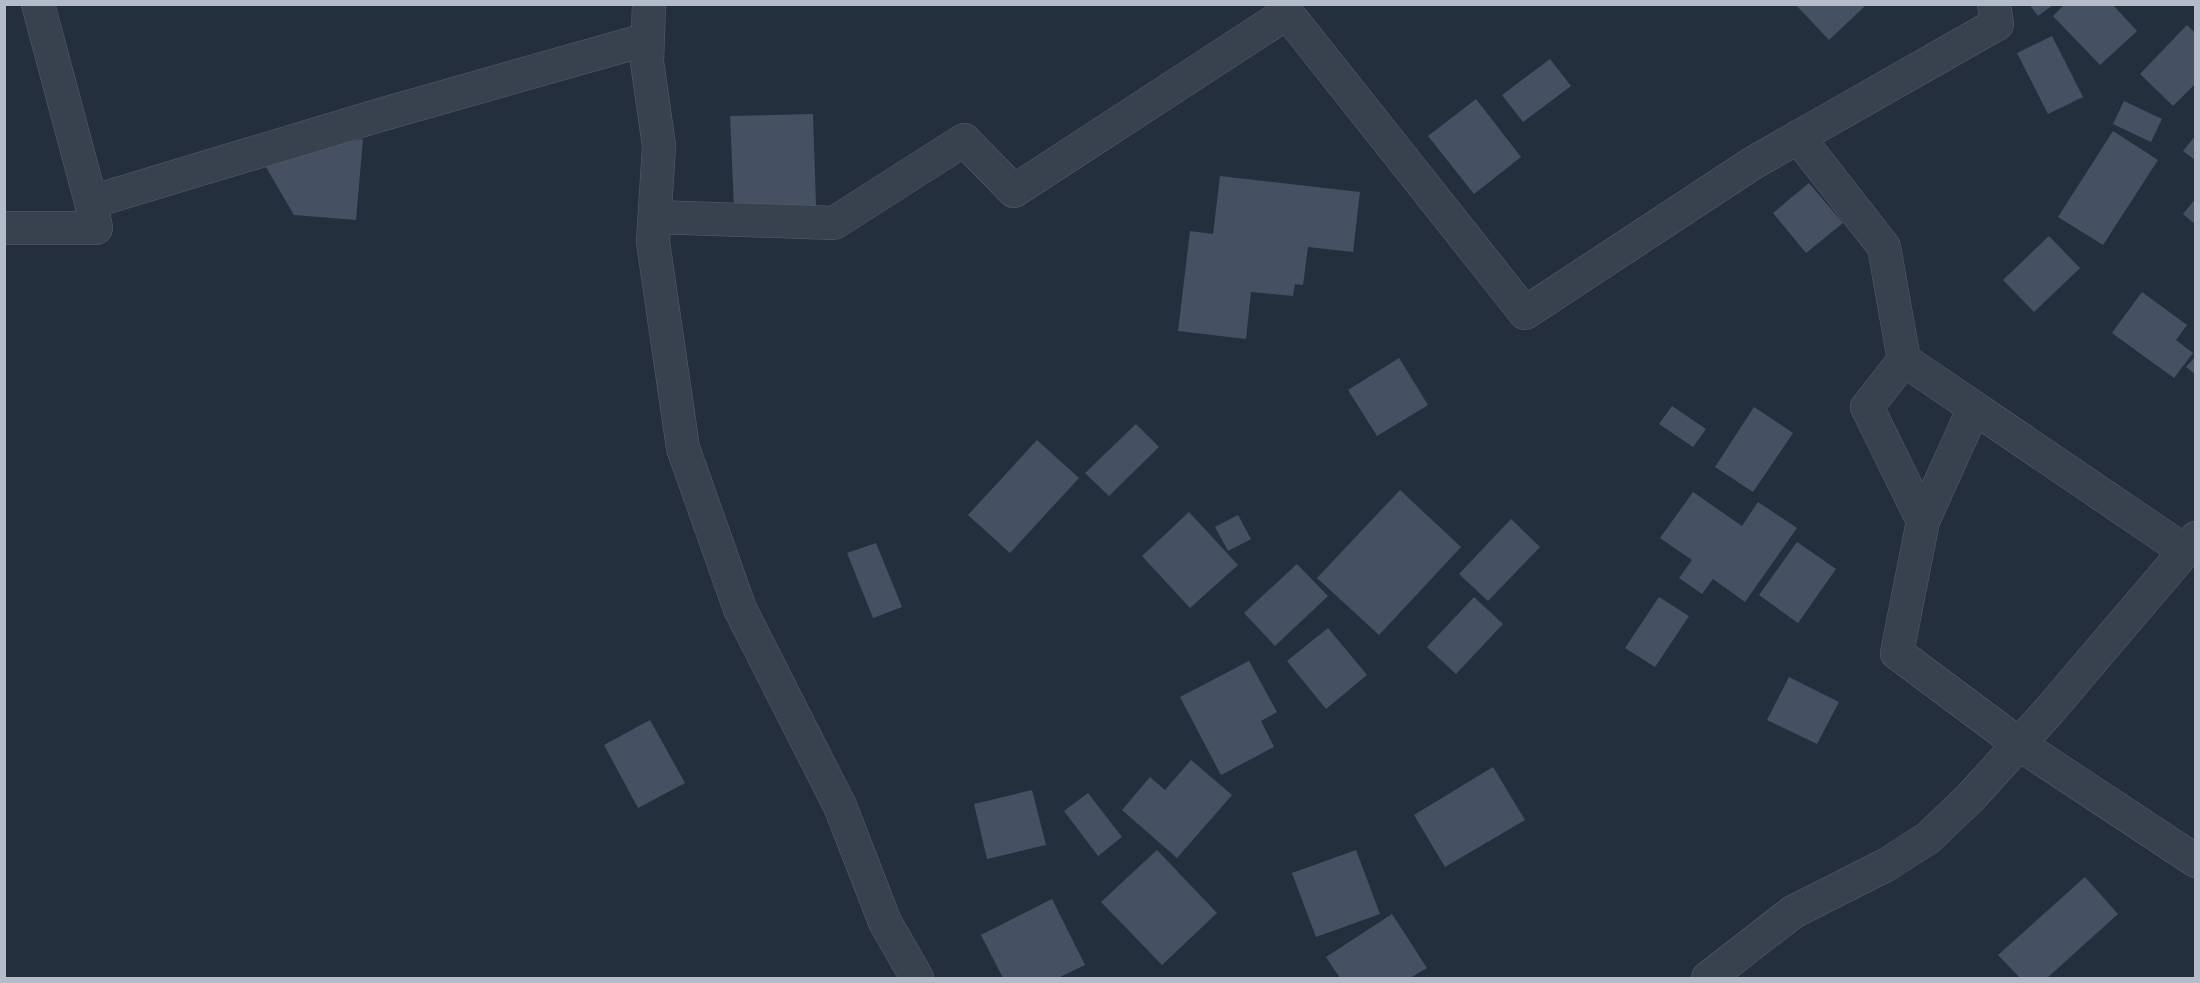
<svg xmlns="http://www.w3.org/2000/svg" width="2200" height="983" viewBox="0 0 2200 983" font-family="Jost,sans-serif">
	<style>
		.building { fill: #455162 }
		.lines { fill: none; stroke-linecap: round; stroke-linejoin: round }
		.minor-casing { stroke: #565f6c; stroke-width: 34 }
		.minor { stroke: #38414e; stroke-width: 33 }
	</style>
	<rect width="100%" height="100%" fill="#242f3e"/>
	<path class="building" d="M 1795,4 L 1862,4 L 1864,7 L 1829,40 Z
		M 2029,4 L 2054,4 L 2038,16 Z
		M 2065,4 L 2112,4 L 2137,31 L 2100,65 L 2053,16 Z
		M 2187,25 L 2196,34 L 2196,83 L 2173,106 L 2140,74 Z
		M 2052,36 L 2083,97 L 2048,114 L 2017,53 Z
		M 1550,59 L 1571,86 L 1523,122 L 1502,95 Z
		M 1476,99 L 1521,157 L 1474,194 L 1428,136 Z
		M 2124,101 L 2162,119 L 2151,142 L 2113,124 Z
		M 813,114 L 816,206 L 734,209 L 730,116 Z
		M 2113,131 L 2158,160 L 2103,245 L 2058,217 Z
		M 2196,135 L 2196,161 L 2183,151 Z
		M 363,139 L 356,220 L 294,215 L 260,157 Z
		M 1220,176 L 1360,192 L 1353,252 L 1308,247 L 1303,285 L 1295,284 L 1293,296 L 1251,292 L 1246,339 L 1178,331 L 1190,231 L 1213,234 Z
		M 1809,183 L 1843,223 L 1806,253 L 1773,213 Z
		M 2196,198 L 2196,225 L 2183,214 Z
		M 2049,236 L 2080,268 L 2034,312 L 2003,280 Z
		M 2142,292 L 2187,325 L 2176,340 L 2193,353 L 2174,378 L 2112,333 Z
		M 2196,356 L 2196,375 L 2186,367 Z
		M 1399,358 L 1428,405 L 1377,436 L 1348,390 Z
		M 1672,406 L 1706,429 L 1693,447 L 1659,424 Z
		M 1754,407 L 1793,433 L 1753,492 L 1715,467 Z
		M 1136,424 L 1159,447 L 1109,496 L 1085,473 Z
		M 1037,440 L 1079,478 L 1010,553 L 968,515 Z
		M 1400,490 L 1461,547 L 1379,635 L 1317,578 Z
		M 1693,492 L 1742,526 L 1758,502 L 1797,528 L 1745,602 L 1713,579 L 1702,594 L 1679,578 L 1692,560 L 1660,538 Z
		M 1189,512 L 1238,565 L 1190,608 L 1142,556 Z
		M 1238,515 L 1251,539 L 1228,551 L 1215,527 Z
		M 1511,519 L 1540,547 L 1488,601 L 1459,574 Z
		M 1797,542 L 1836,569 L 1798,623 L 1759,595 Z
		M 876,543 L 902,607 L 873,618 L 847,553 Z
		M 1297,564 L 1328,596 L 1275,646 L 1244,613 Z
		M 1474,597 L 1503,624 L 1456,674 L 1427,647 Z
		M 1659,597 L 1689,616 L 1655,667 L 1625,648 Z
		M 1328,628 L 1367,675 L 1326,709 L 1287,661 Z
		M 1249,661 L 1277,712 L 1261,721 L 1274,747 L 1221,775 L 1180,697 Z
		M 1789,677 L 1839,702 L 1817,744 L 1767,720 Z
		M 650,720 L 685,783 L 638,808 L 604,745 Z
		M 1191,760 L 1232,795 L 1177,858 L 1122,810 L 1150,777 L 1165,790 Z
		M 1493,767 L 1525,820 L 1445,867 L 1414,815 Z
		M 1032,790 L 1046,845 L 987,859 L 974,804 Z
		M 1088,793 L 1122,837 L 1098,856 L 1064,811 Z
		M 1157,850 L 1217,913 L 1162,965 L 1101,902 Z
		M 1356,850 L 1380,914 L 1316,937 L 1292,873 Z
		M 2085,877 L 2118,914 L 2047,978 L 2020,978 L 1998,955 Z
		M 1052,899 L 1085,965 L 1058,978 L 1003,978 L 981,935 Z
		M 1392,914 L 1427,968 L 1410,978 L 1340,978 L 1326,957 Z"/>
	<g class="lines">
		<defs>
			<path id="minor" d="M 649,4 L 647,62 L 659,146 L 653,242 L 683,448 L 740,609 L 840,806 L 885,922 L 917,978
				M 1798,137 L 1884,247 L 1904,360 L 1867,407 L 1923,521 L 1897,653 L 2019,744 L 2196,861
				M 91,202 L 380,115 L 648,39
				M 655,217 L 834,223 L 964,140 L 1014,191 L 1287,13 L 1525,313 L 1753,163 L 1997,24 L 1994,4
				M 4,228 L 96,228 L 91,202 L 38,4
				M 1904,360 L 2185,551
				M 1923,521 L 1974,408
				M 1708,978 L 1793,912 L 1886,865 L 1928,838 L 1970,798 L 2049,711 L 2196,538"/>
		</defs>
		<use href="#minor" class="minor-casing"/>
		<use href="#minor" class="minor"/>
	</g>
	<rect width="2200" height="983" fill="none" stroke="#b4bcc9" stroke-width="12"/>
</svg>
